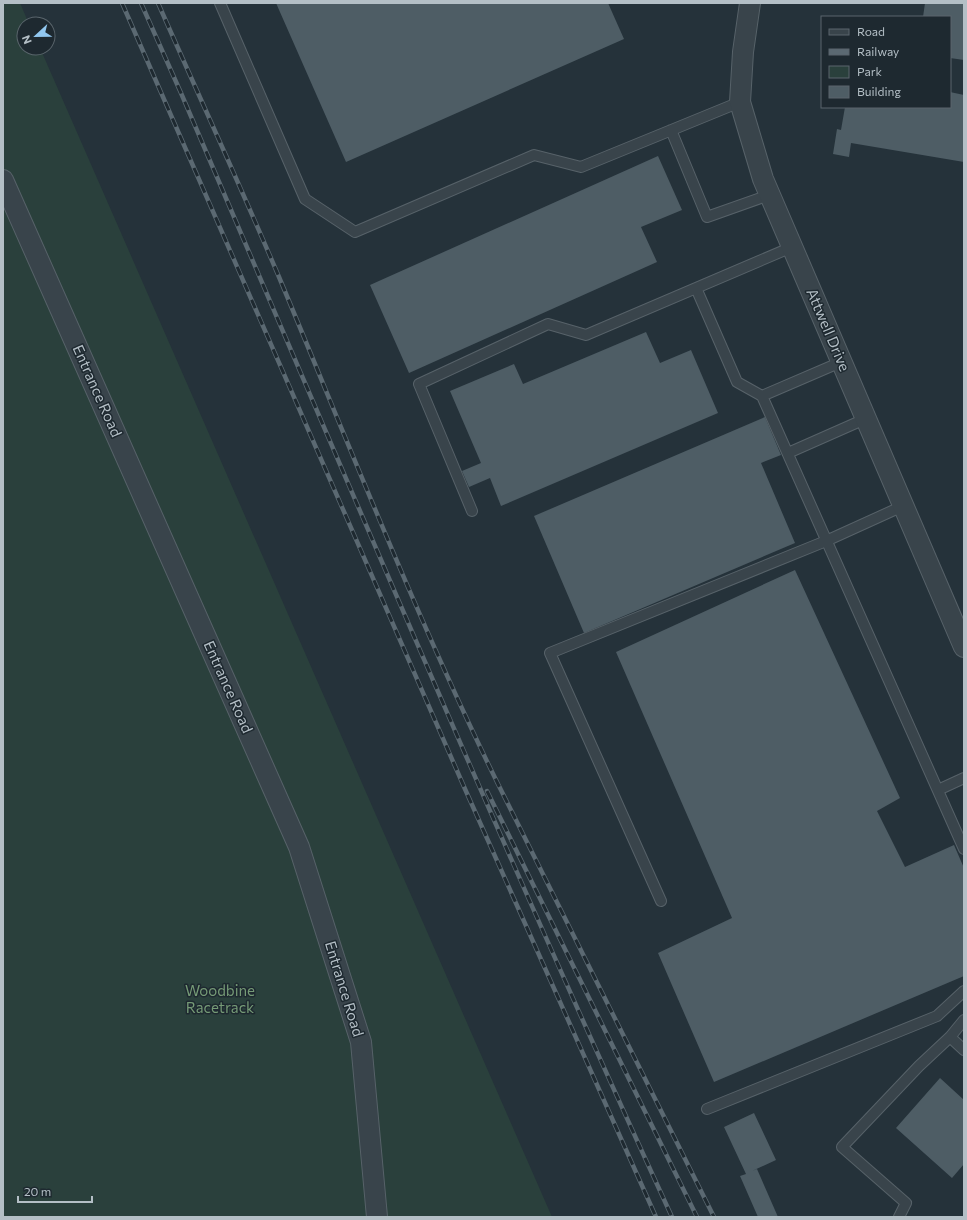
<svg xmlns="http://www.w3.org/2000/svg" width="967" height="1220" viewBox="0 0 967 1220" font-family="Commissioner,sans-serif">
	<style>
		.green { fill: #2a403c }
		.building { fill: #4e5d65 }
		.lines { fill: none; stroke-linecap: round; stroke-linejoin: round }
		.lane-casing { stroke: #576269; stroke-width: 12 }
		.street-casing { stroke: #576269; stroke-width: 22 }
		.lane { stroke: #39444b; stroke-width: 10 }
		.street { stroke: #39444b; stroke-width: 20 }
		.rail-casing { stroke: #5b6972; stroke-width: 4.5 }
		.rail { stroke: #1e2930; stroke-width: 3; stroke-dasharray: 9; stroke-linecap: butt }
		.labels { text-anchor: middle; stroke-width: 3; stroke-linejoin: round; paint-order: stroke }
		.street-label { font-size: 15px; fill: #b4bfc6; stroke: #1e2930 }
		.park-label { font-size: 15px; fill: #759a76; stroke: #1e2930 }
	</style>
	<rect width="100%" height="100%" fill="#25323a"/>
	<path class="green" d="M 3,3 L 20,3 L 29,24 L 24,24 L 24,48 L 40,48 L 552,1217 L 3,1217 Z"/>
	<path class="building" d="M 276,3 L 608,3 L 624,39 L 346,162 Z
		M 925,3 L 964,3 L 964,60 L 950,58 L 950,17 L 923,17 Z
		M 950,92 L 964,95 L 964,162 L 851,143 L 849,157 L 833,154 L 837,129 L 841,130 L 845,107 L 950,107 Z
		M 658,156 L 682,210 L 641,227 L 657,262 L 409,373 L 370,285 Z
		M 646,332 L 660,363 L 691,350 L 718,413 L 501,506 L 490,478 L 469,487 L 462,471 L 481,463 L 450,391 L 514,364 L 523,384 Z
		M 765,417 L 781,455 L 761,463 L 795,543 L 584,633 L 534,516 Z
		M 795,570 L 900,798 L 877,811 L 905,867 L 954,845 L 964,868 L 964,976 L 714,1082 L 658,953 L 732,918 L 616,652 Z
		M 940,1078 L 964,1100 L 964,1164 L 952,1178 L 896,1128 Z
		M 754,1113 L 776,1160 L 752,1171 L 757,1169 L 778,1217 L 758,1217 L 740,1176 L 746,1174 L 724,1127 Z"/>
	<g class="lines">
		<defs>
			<path id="lane" d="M 220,3 L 305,199 L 355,232 L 534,155 L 581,167 L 740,102
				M 671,130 L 707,217 L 769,195
				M 696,288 L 737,382 L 762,396 L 964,849
				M 762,396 L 841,362
				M 788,453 L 865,419
				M 472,511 L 419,384 L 548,324 L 586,335 L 792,247
				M 938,790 L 964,778
				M 661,901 L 550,653 L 826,541 L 903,506
				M 950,1037 L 964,1050
				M 707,1109 L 937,1016 L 964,991
				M 899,1217 L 906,1203 L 842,1147 L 919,1066 L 950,1037 L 964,1020"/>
			<path id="street" d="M 750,3 L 743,52 L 740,102 L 763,179 L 964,647
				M 3,180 L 299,847 L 361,1042 L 377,1217"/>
		</defs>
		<use href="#lane" class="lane-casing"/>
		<use href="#street" class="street-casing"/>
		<use href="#lane" class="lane"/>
		<use href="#street" class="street"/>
		<defs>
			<path id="rail" d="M 122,3 L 465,789 L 656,1217
				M 141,3 L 181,93 C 342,469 501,845 672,1217
				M 158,3 C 198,94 240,185 279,277 C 350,447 417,619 498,784 L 714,1217
				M 487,791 L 697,1217"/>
		</defs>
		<use href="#rail" class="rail-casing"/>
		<use href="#rail" class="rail"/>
	</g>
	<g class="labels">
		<g class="street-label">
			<text transform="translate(828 330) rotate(67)" y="5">Attwell Drive</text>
			<text transform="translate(97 391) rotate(66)" y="5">Entrance Road</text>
			<text transform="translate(228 687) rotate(66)" y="5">Entrance Road</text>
			<text transform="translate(344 989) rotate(73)" y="5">Entrance Road</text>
		</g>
		<g class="park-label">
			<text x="220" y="996">Woodbine<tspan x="220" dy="17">Racetrack</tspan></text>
		</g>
	</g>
	<rect width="967" height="1220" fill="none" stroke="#b4bfc6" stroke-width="8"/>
	<rect x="821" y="16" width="130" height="92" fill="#1e2930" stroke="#5a656c"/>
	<rect x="829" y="29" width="20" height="6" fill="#39444b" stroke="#5a656c"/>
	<text x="857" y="36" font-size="12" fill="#b4bfc6">Road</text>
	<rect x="829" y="49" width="20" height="6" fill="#5b6972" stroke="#5a656c"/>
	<text x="857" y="56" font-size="12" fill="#b4bfc6">Railway</text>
	<rect x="829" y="66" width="20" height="12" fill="#2a403c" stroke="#5a656c"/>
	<text x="857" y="76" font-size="12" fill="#b4bfc6">Park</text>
	<rect x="829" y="86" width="20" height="12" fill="#4e5d65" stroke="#5a656c"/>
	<text x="857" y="96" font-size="12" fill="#b4bfc6">Building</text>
	<g transform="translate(36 36) rotate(248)"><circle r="19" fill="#1e2930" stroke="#5a656c"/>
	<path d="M0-3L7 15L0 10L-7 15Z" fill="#91c7ef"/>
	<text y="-6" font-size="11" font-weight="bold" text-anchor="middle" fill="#b4bfc6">N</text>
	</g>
	<path d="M18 1196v6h74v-6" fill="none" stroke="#b4bfc6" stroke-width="2"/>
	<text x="24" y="1196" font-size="12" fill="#b4bfc6" stroke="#1e2930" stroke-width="3" paint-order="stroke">20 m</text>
</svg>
